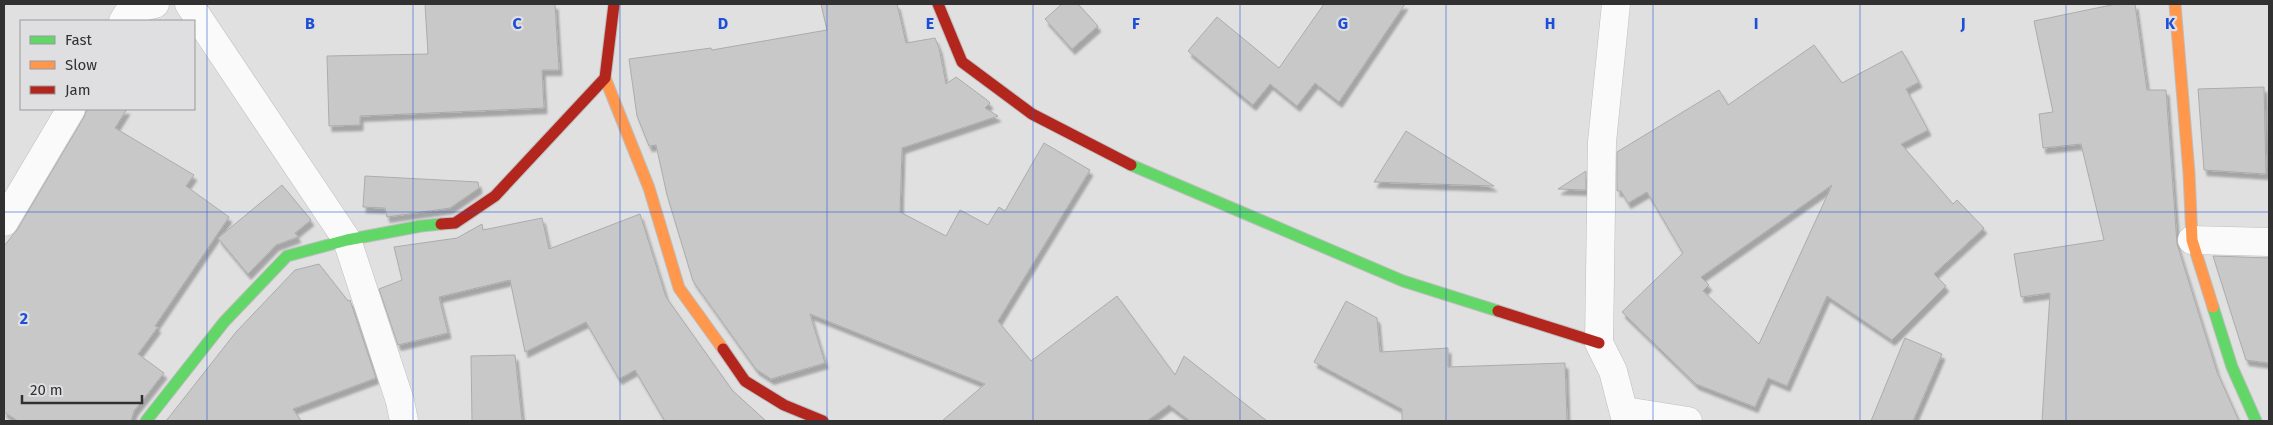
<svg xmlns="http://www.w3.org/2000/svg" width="2273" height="425" viewBox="0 0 2273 425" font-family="'Fira Sans',sans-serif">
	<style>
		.building { fill: #c8c8c8; stroke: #acacac; fill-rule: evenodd; filter: url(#shadow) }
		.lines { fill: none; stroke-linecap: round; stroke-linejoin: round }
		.street-casing { stroke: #bebebf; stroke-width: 29 }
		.fast-casing { stroke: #bebebf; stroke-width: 13 }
		.slow-casing { stroke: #bebebf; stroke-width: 13 }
		.jam-casing { stroke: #bebebf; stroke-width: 13 }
		.street { stroke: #fafafa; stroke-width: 28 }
		.fast { stroke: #63d668; stroke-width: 11 }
		.slow { stroke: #ff974d; stroke-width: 11 }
		.jam { stroke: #b3261e; stroke-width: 11 }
		.grid { fill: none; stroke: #1d4ed8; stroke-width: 1; stroke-opacity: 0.55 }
		.grid-label { font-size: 16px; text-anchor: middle; font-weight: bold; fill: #1d4ed8; stroke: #dfdfe1; stroke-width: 4.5; stroke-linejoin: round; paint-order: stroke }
	</style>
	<defs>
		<filter id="shadow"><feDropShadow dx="3" dy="5.5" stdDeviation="1" flood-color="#0004"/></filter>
	</defs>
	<rect width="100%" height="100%" fill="#e0e0e0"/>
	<path class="building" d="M 425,4 L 555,4 L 559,70 L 542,70 L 544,108 L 360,116 L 360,125 L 329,126 L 327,56 L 428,54 Z
		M 821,4 L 897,4 L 906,43 L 935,38 L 939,48 L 946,84 L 956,77 L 987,100 L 990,103 L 985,108 L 998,116 L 902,148 L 900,212 L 946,236 L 960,210 L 988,225 L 999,207 L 1005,211 L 1044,143 L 1090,170 L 998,321 L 1031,361 L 1117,296 L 1175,375 L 1184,356 L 1267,421 L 1190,421 L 1169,405 L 1147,421 L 942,421 L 985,384 L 810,314 L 825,363 L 771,379 L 756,369 L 693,281 L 667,195 L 656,145 L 649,146 L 637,116 L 629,59 L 711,48 L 712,50 L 827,30 Z
		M 1062,4 L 1078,4 L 1098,26 L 1072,49 L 1045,19 Z
		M 1324,4 L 1405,4 L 1339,102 L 1315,83 L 1297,106 L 1270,84 L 1253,105 L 1188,51 L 1217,17 L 1279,68 Z
		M 2116,4 L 2135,4 L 2147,90 L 2166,90 L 2177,244 L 2217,372 L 2239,421 L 2042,421 L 2050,293 L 2021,297 L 2014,254 L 2104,240 L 2081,144 L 2043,148 L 2039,114 L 2053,112 L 2034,21 Z
		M 1814,45 L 1842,83 L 1902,51 L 1919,82 L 1906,89 L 1928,130 L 1901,144 L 1953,204 L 1957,200 L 1984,228 L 1934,274 L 1946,286 L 1892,340 L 1827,296 L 1787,386 L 1768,378 L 1755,407 L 1696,384 L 1622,312 L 1683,253 L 1647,192 L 1628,203 L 1621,191 L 1617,191 L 1617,152 L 1719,90 L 1728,105 ZM 1832,185 L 1759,344 L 1703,291 L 1709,285 L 1701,277 Z
		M 2264,87 L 2266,174 L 2204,170 L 2198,89 Z
		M 87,109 L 127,109 L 115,128 L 194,175 L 186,186 L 229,217 L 155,326 L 158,327 L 138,354 L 164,373 L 134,411 L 131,421 L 18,421 L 4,412 L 4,246 L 17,230 L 84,117 Z
		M 1406,131 L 1494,186 L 1374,182 Z
		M 1586,171 L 1586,190 L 1558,189 Z
		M 365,176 L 478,182 L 479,188 L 450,208 L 387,217 L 385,208 L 363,207 Z
		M 282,185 L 311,220 L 295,233 L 298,237 L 276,245 L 248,274 L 218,238 Z
		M 640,214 L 666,297 L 732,390 L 766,421 L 665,421 L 635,370 L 619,379 L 586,322 L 525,352 L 510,280 L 439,297 L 448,333 L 398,345 L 379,289 L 402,280 L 394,247 L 457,238 L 482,224 L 483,230 L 542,218 L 549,249 Z
		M 2213,256 L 2269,258 L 2269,363 L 2246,360 Z
		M 319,264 L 348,301 L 350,300 L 376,378 L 293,409 L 301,421 L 166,421 L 236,332 L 295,270 Z
		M 1346,301 L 1377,318 L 1380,352 L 1448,348 L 1448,367 L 1565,363 L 1567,421 L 1402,421 L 1402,409 L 1314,362 Z
		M 1905,338 L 1942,354 L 1913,421 L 1871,421 Z
		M 515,355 L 522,421 L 472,421 L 471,356 Z"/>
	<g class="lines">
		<defs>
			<path id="street" d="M 189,4 L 347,240 L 400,401 L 404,421
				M 1616,4 L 1602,142 L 1599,343 L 1613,371 L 1626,421
				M 123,21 L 130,10 L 155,4
				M 4,222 L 71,109
				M 2192,240 L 2269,242
				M 1625,411 L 1688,421"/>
			<path id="fast" d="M 1131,165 L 1403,281 L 1498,311
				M 2213,307 L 2232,367 L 2256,421
				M 146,421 L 224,322 L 287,256 L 347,240 L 421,226 L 441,224"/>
			<path id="slow" d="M 2175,4 L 2189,173 L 2192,240 L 2213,307
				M 605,78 L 649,188 L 679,288 L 723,349"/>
			<path id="jam" d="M 938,4 L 962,62 L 1032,114 L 1131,165
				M 441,224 L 455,223 L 495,196 L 605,78 L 614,4
				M 1498,311 L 1599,343
				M 723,349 L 745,381 L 784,405 L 823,421"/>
		</defs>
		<use href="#street" class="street-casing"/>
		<use href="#fast" class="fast-casing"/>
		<use href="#slow" class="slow-casing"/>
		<use href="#jam" class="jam-casing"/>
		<use href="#street" class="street"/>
		<use href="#fast" class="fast"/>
		<use href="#slow" class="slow"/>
		<use href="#jam" class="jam"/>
	</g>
	<path class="grid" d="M 207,4 L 207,421M 413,4 L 413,421M 620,4 L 620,421M 827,4 L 827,421M 1033,4 L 1033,421M 1240,4 L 1240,421M 1446,4 L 1446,421M 1653,4 L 1653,421M 1860,4 L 1860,421M 2066,4 L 2066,421M 4,212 L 2269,212"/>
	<g class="grid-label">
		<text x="310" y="29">B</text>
		<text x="517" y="29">C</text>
		<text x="723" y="29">D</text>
		<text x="930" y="29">E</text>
		<text x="1136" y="29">F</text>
		<text x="1343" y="29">G</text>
		<text x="1550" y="29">H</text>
		<text x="1756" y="29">I</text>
		<text x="1963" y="29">J</text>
		<text x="2170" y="29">K</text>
		<text x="24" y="324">2</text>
	</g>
	<rect width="2273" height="425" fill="none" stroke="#313132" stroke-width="10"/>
	<rect x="20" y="20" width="175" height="90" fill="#dfdfe1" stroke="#99999b"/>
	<rect x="30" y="36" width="25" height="8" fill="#63d668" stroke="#99999b"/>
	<text x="65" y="45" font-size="15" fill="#313132">Fast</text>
	<rect x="30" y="61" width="25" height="8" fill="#ff974d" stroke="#99999b"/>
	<text x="65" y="70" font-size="15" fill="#313132">Slow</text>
	<rect x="30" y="86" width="25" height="8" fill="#b3261e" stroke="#99999b"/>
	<text x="65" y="95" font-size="15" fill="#313132">Jam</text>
	<path d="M22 395v8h120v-8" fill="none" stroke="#313132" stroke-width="2.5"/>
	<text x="30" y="395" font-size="15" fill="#313132" stroke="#dfdfe1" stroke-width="4" paint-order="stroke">20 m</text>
</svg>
